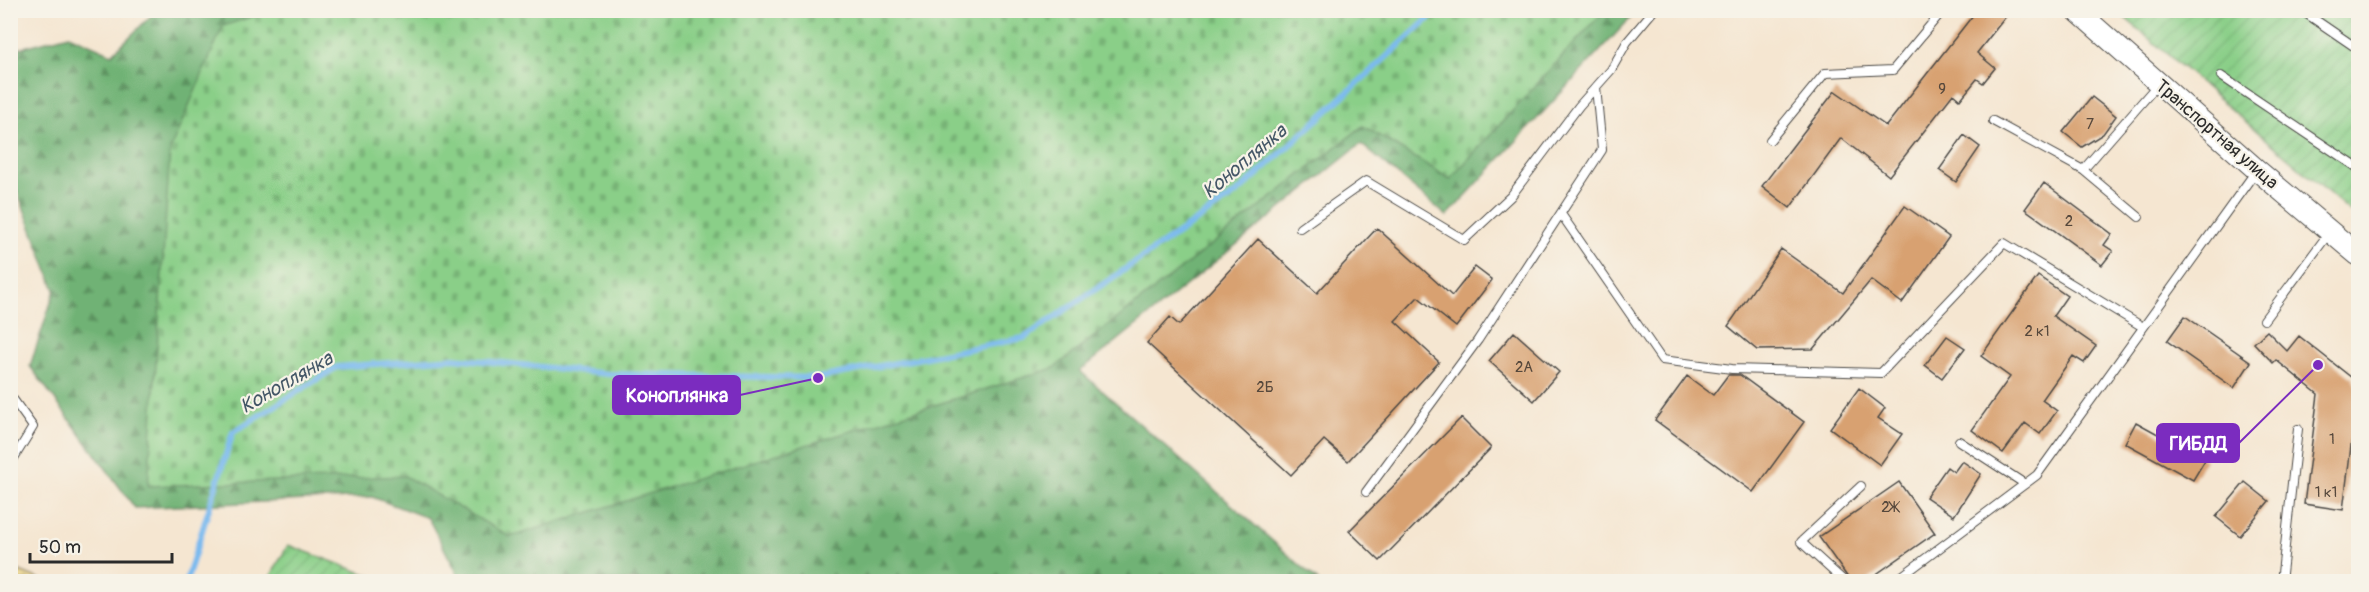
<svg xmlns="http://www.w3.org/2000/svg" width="2369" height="592" viewBox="0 0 2369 592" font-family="Pangolin,sans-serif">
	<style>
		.forest { fill: url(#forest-firs); stroke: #4d6e50; stroke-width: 1.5 }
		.sand { fill: url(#sand-dots); stroke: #8c8264; stroke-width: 1.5 }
		.cemetery { fill: url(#cemetery-stones); stroke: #5a7d5a; stroke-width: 1.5 }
		.garden { fill: url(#garden-furrows); stroke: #5a7d5a; stroke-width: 1.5 }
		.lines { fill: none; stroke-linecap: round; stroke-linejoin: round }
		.stream { stroke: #7abaee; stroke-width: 6 }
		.building { fill: #d8a171 }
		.lane-casing { stroke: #494744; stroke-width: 10 }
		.secondary-casing { stroke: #494744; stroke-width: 23 }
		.lane { stroke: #fff; stroke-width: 8 }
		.secondary { stroke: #fff; stroke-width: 21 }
		.labels { text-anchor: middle; stroke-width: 4.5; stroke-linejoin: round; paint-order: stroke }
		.number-label { font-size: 15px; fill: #56483c }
		.street-label { font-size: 18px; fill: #2b2b2b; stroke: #f7f3e8 }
		.water-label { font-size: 20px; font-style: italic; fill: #435666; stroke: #f7f3e8 }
		.leader { fill: none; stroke: #7b2cbf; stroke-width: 2 }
		.callout-dot { fill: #7b2cbf; stroke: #f7f3e8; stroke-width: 2 }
		.callout { fill: #7b2cbf; stroke: #7b2cbf; stroke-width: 2 }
		.callout-label { font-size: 20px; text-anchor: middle; font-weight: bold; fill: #fff }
	</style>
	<defs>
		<pattern id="forest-firs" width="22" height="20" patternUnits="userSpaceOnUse" patternTransform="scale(1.5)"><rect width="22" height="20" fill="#6fb274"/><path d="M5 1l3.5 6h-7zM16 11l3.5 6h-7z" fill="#5b915f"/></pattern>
		<pattern id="sand-dots" width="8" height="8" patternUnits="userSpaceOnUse" patternTransform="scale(1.5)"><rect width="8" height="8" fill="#eeda9e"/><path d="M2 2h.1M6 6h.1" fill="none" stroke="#cb8" stroke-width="1.8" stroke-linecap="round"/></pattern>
		<pattern id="cemetery-stones" width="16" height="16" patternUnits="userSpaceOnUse" patternTransform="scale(1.5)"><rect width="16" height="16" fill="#8acf88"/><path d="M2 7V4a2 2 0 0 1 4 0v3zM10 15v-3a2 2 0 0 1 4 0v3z" fill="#77b276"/></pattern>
		<pattern id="garden-furrows" width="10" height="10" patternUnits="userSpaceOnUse" patternTransform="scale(1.5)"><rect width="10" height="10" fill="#8acf88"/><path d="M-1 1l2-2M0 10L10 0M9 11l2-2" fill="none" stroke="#77b276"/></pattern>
	</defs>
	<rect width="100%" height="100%" fill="#f7f3e8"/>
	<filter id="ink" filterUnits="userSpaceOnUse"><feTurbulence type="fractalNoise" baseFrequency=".0167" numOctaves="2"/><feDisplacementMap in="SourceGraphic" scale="12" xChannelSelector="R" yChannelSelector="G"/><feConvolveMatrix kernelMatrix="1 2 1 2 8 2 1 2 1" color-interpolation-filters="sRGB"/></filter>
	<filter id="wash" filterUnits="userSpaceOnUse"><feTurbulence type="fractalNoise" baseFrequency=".008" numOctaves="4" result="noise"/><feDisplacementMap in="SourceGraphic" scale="24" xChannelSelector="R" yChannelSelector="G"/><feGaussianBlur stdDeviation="1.35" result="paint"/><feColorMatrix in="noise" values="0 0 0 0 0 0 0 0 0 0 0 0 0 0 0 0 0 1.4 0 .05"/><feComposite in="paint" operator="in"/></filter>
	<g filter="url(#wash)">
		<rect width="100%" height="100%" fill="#f5e6d1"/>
		<path class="forest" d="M 156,11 L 1637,11 L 1447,216 L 1361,144 L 1080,371 L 1318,581 L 458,581 L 456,571 L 428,518 L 372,497 L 135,508 L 30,366 L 55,290 L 11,175 L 11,62 L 17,49 L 69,35 L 112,54 Z"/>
		<path class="sand" d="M 15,569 L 44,581 L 11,581 L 11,572 Z"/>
		<path class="cemetery" d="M 273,10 L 1604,10 L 1604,11 L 1450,179 L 1363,126 L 1054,368 L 510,537 L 405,476 L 148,486 L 170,150 L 223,26 Z"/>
		<path class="garden" d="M 2117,11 L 2358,11 L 2358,218 Z
			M 288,545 L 384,581 L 268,581 Z"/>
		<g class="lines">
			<path class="stream" d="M 186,582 L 233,432 L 337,367 L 454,358 L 608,374 L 818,378 L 1024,338 L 1237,193 L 1438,10"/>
		</g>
		<g id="blocks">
			<path class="building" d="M 1977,10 L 2011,10 L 1977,53 L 1995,68 L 1983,83 L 1977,79 L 1960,100 L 1953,94 L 1889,176 L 1841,138 L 1790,208 L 1762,186 L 1835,91 L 1886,126 Z
				M 2092,97 L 2116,116 L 2103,134 L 2082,147 L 2063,132 Z
				M 1964,135 L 1980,147 L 1956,182 L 1939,170 Z
				M 2044,183 L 2112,234 L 2104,245 L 2113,251 L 2102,265 L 2025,209 Z
				M 1905,206 L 1949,237 L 1902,303 L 1871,280 L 1813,349 L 1757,350 L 1728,326 L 1781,249 L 1843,293 Z
				M 1377,228 L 1452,296 L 1475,267 L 1492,280 L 1456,327 L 1418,297 L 1395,321 L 1439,362 L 1348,461 L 1324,440 L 1291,475 L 1147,343 L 1170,317 L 1179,325 L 1258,239 L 1317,293 Z
				M 2038,276 L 2067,296 L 2053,316 L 2096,346 L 2084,363 L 2073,356 L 2042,400 L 2057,411 L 2040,434 L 2025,423 L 2003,453 L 1972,430 L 2010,377 L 1981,356 Z
				M 2185,316 L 2251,362 L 2234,388 L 2167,341 Z
				M 2267,331 L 2287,351 L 2299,336 L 2352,378 L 2358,390 L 2343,510 L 2304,504 L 2318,394 L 2276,360 L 2273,363 L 2254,343 Z
				M 1514,332 L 1559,372 L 1534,401 L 1489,361 Z
				M 1947,336 L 1965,348 L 1942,378 L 1925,365 Z
				M 1728,375 L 1740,375 L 1804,422 L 1753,492 L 1655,420 L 1687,376 L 1713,395 Z
				M 1859,388 L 1885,408 L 1878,418 L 1902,434 L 1880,465 L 1830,428 Z
				M 1461,418 L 1491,448 L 1380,561 L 1349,531 Z
				M 2136,422 L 2205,460 L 2193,480 L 2125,443 Z
				M 1962,461 L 1981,474 L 1954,516 L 1926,497 L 1947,467 L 1954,472 Z
				M 1899,482 L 1935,533 L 1865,582 L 1851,582 L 1819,537 Z
				M 2245,482 L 2269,501 L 2240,536 L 2216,517 Z"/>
		</g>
	</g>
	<g filter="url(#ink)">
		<use href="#blocks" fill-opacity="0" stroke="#494744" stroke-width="1.5"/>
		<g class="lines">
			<defs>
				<path id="lane" d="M 2301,10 L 2358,49
					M 2221,76 L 2358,168
					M 1993,121 L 2083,170
					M 1770,140 L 1825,73 L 1893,70 L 1943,10
					M 1561,214 L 1662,360 L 1732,369 L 1881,373 L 2004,243 L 2143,327
					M 2139,217 L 2083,170 L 2158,84
					M 1300,228 L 1366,181 L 1464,240 L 1511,196 L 1579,106 L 1611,70 L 1627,42 L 1654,10
					M 2264,320 L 2329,233
					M 10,395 L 33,427 L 14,458 L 10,459
					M 1959,441 L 2025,484
					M 1366,492 L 1478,340 L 1602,150 L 1596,87
					M 1845,582 L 1801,542 L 1861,486
					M 1894,582 L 2037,475 L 2256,171
					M 2281,582 L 2298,429"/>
				<path id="secondary" d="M 2076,10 L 2257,170 L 2358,255"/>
			</defs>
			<use href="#lane" class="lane-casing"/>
			<use href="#secondary" class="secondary-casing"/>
			<use href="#lane" class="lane"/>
			<use href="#secondary" class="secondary"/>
		</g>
	</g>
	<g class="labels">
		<g class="number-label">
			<text x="1942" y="94">9</text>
			<text x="2090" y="129">7</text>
			<text x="2069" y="226">2</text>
			<text x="2037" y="336">2 к1</text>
			<text x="1524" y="372">2А</text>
			<text x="1265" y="392">2Б</text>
			<text x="2332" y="444">1</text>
			<text x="2326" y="497">1 к1</text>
			<text x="1890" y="512">2Ж</text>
		</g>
		<g class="street-label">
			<text transform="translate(2217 134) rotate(41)" y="6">Транспортная улица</text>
		</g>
		<g class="water-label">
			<text transform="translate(1244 161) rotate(-40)" y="7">Коноплянка</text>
			<text transform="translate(286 382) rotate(-30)" y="7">Коноплянка</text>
		</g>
	</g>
	<path class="leader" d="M818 378L740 395M2318 365L2239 443"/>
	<g class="callout-dot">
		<circle cx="818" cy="378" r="6"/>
		<circle cx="2318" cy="365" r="6"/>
	</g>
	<g class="callout">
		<rect x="613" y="376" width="127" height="38" rx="6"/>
		<rect x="2157" y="424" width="82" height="38" rx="6"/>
	</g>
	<g class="callout-label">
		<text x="677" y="402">Коноплянка</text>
		<text x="2198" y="450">ГИБДД</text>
	</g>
	<rect width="2369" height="592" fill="none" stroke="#f7f3e8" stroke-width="36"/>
	<path d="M30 553v9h142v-9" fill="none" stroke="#2b2b2b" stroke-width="3"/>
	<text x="39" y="553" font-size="18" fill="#2b2b2b" stroke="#f7f3e8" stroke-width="4.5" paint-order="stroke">50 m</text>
</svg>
